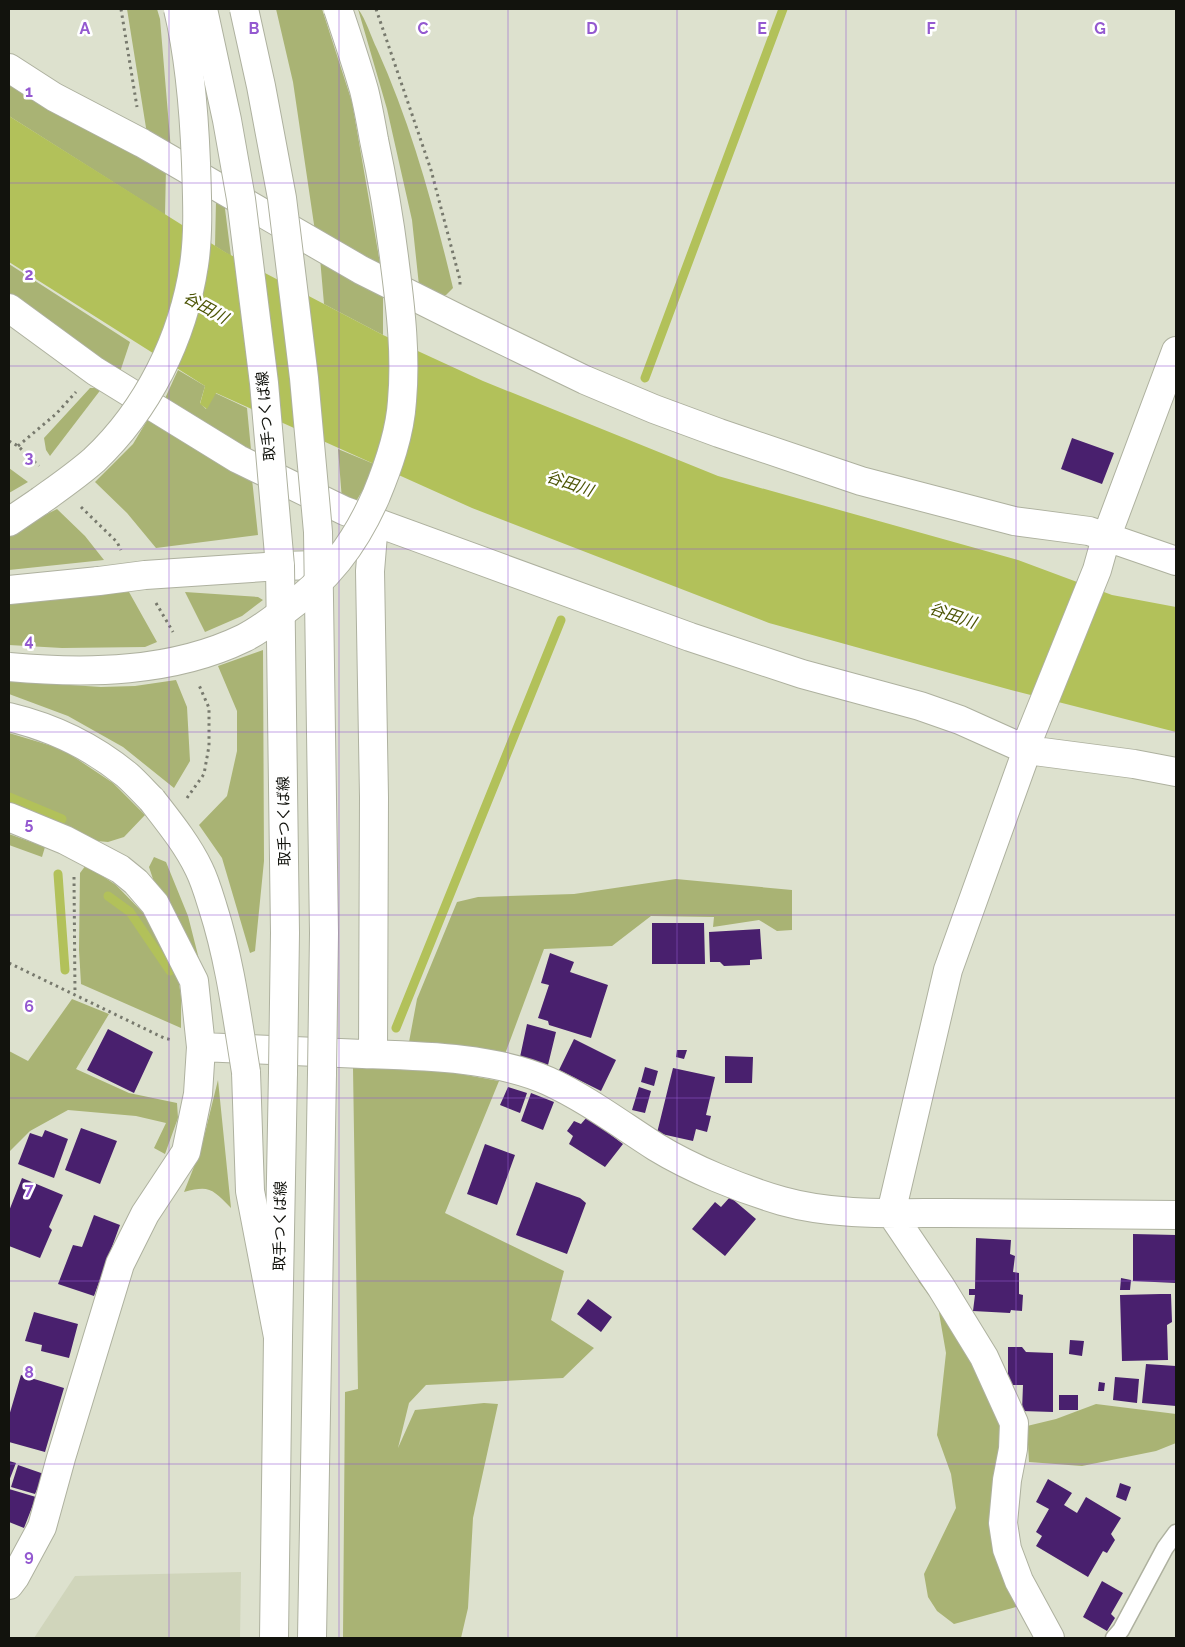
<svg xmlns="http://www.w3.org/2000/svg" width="1185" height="1647" viewBox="0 0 1185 1647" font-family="Raleway,'Noto Sans JP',sans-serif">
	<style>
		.built { fill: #d0d5bb }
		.green { fill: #a9b374 }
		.water { fill: #b2c15a }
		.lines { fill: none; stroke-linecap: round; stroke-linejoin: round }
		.stream { stroke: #b2c15a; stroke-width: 9 }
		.building { fill: #49206e }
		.lane-casing { stroke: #aeb19f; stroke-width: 19 }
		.street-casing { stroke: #aeb19f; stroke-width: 30 }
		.primary-casing { stroke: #aeb19f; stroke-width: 30 }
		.highway-casing { stroke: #aeb19f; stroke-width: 30 }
		.path { stroke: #77796d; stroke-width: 3; stroke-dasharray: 2.5 4; stroke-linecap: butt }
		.lane { stroke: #fff; stroke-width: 16 }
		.street { stroke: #fff; stroke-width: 28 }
		.primary { stroke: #fff; stroke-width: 28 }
		.highway { stroke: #fff; stroke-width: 28 }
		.primary-bridge-casing { stroke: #aeb19f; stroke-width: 30; stroke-linecap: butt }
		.highway-bridge-casing { stroke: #aeb19f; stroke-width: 30; stroke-linecap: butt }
		.primary-bridge { stroke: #fff; stroke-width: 28 }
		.highway-bridge { stroke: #fff; stroke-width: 28 }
		.grid { fill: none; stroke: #9459d0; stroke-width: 1; stroke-opacity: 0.55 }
		.labels { text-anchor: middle; stroke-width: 5; stroke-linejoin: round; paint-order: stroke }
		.street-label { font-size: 15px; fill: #12130d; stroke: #fff }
		.water-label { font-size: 16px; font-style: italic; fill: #4d5506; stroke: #fff }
		.grid-label { font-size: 16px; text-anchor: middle; font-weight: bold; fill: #9459d0; stroke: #fff; stroke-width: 5; stroke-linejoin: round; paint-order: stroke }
	</style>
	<rect width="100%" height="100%" fill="#dde1ce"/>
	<path class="built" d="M 241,1572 L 240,1638 L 34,1638 L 75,1576 Z"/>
	<path class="green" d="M 127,9 L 157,9 L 160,19 L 171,150 L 147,134 Z
		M 276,9 L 322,9 L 352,102 L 381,269 L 316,238 L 293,82 Z
		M 358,9 C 366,19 371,37 377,49 C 411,124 434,208 453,288 L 446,295 L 420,295 L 412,220 L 387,109 Z
		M 9,81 L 166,168 L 165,215 L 9,116 Z
		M 216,201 L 224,201 L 231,256 L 215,246 Z
		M 320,258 L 383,292 L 383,335 L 324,304 Z
		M 9,264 L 130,342 L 119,375 L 9,300 Z
		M 178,370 L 205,386 L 200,403 L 206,409 L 215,393 L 247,408 L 252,460 L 162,405 Z
		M 90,388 L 102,388 L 50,456 L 46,450 L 44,438 Z
		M 151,414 L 252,479 L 258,535 L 156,548 L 127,513 L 95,482 L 133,444 Z
		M 338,449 L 374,464 L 367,483 L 355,503 L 342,500 Z
		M 9,468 L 28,482 L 9,493 Z
		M 57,509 L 85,536 L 104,560 L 9,570 L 9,533 Z
		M 129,592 L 157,642 L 145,647 L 62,648 L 9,645 L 9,602 L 82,594 Z
		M 185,592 L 258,597 L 263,600 L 242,616 L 205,632 Z
		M 263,650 L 264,861 L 255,951 L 250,953 L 222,858 L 199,825 L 227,796 L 237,751 L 237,711 L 218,666 Z
		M 176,680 L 187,707 L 190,761 L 174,788 L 123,747 L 68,716 L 9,694 L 9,681 L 101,687 L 135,686 Z
		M 9,733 L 62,749 L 113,783 L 145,815 L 124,837 L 108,842 L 86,840 L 9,805 Z
		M 9,834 L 45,847 L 42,857 L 9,845 Z
		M 154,857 L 166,862 L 188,916 L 202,971 L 159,897 L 149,867 Z
		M 86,865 L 116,885 L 152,922 L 177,971 L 181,996 L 181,1028 L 81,984 L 79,950 L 80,873 Z
		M 676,879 L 792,890 L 792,930 L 777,931 L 759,920 L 713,927 L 714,917 L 651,916 L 612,946 L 544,949 L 505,1054 L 409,1042 L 417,999 L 457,902 L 478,897 L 574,894 Z
		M 72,999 L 109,1014 L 76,1069 L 129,1093 L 177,1103 L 178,1118 L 165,1154 L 154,1148 L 166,1123 L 136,1116 L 68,1110 L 30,1131 L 9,1152 L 9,1051 L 28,1061 Z
		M 353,1068 L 433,1069 L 499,1081 L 445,1213 L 564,1271 L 551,1320 L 594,1348 L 563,1378 L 426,1385 L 409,1403 L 398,1448 L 415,1410 L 484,1403 L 498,1404 L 473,1518 L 468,1608 L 461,1638 L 343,1638 L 345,1392 L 358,1389 Z
		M 218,1080 L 231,1208 C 212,1189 210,1185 184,1192 L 201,1149 Z
		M 918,1281 L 930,1284 L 999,1415 L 1020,1606 L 954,1624 L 937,1611 L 928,1597 L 924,1574 L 956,1508 L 951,1474 L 937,1435 L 946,1353 L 938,1307 Z
		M 1096,1404 L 1176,1414 L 1176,1443 L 1156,1451 L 1082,1466 L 1029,1462 L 1027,1426 L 1056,1419 Z"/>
	<path class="water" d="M 9,116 L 225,252 L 383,335 L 483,381 L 718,476 L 1018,560 L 1112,595 L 1176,607 L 1176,732 L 1011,690 L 769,623 L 472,508 L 216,393 L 207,409 L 200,404 L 205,386 L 9,262 Z"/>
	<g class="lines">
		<path class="stream" d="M 645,378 L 783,9
			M 9,797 L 62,819
			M 58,874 L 65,970
			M 108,896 L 130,912 L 170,971
			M 396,1028 L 561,620"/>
	</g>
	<path class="building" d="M 1072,438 L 1114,453 L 1102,484 L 1061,469 Z
		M 652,923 L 704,923 L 705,964 L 652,964 Z
		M 760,929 L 762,959 L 750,960 L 750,965 L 724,966 L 720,962 L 710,962 L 709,932 Z
		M 550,953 L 574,962 L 570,972 L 608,985 L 591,1038 L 549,1025 L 548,1021 L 538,1018 L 549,985 L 541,983 Z
		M 527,1024 L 556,1032 L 548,1065 L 520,1057 Z
		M 108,1029 L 153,1052 L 134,1093 L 87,1070 Z
		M 574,1039 L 616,1060 L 601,1091 L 559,1070 Z
		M 677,1050 L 687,1050 L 684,1059 L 676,1057 Z
		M 725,1056 L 753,1057 L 752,1083 L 725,1083 Z
		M 645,1067 L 658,1071 L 654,1086 L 641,1082 Z
		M 673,1068 L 715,1077 L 706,1115 L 711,1116 L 707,1132 L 696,1129 L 693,1141 L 657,1133 Z
		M 508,1087 L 527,1093 L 520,1113 L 500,1105 Z
		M 639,1087 L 651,1091 L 645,1113 L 632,1110 Z
		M 531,1093 L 554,1102 L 543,1130 L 521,1121 Z
		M 587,1117 L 623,1144 L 605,1167 L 569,1144 L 573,1136 L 567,1131 L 574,1121 L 581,1124 Z
		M 81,1128 L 117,1141 L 100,1184 L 65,1170 Z
		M 45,1130 L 68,1139 L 54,1178 L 18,1164 L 30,1133 L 42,1137 Z
		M 485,1144 L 515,1155 L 497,1205 L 467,1194 Z
		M 22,1178 L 63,1195 L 49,1227 L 52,1230 L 40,1258 L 9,1246 L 9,1211 Z
		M 536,1182 L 580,1198 L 586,1203 L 567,1254 L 516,1235 Z
		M 730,1197 L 756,1219 L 725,1256 L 692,1229 L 715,1202 L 721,1207 Z
		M 94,1215 L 120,1225 L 94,1296 L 58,1284 L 73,1245 L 82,1247 Z
		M 1133,1234 L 1176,1235 L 1176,1283 L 1133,1281 Z
		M 976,1238 L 1011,1240 L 1010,1254 L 1015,1256 L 1013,1272 L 1019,1273 L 1019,1294 L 1023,1295 L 1022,1311 L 1011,1310 L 1010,1313 L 973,1311 L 975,1295 L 969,1295 L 969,1289 L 975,1289 Z
		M 1121,1278 L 1131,1280 L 1130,1290 L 1120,1290 Z
		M 1160,1294 L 1171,1294 L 1172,1322 L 1167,1325 L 1168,1360 L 1122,1361 L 1120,1295 Z
		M 588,1299 L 612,1317 L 601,1332 L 577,1314 Z
		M 34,1312 L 78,1324 L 69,1358 L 41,1351 L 42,1345 L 25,1341 Z
		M 1070,1340 L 1084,1341 L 1082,1356 L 1069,1354 Z
		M 1008,1347 L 1022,1347 L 1026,1352 L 1053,1353 L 1053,1412 L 1022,1411 L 1023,1385 L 1008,1385 Z
		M 1146,1364 L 1176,1366 L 1176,1406 L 1142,1403 Z
		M 21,1375 L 64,1388 L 45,1452 L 9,1442 L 9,1416 Z
		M 1115,1377 L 1139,1379 L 1137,1403 L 1113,1400 Z
		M 1099,1382 L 1105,1383 L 1104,1391 L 1098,1391 Z
		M 1059,1395 L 1078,1395 L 1078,1410 L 1059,1410 Z
		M 9,1461 L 16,1463 L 9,1481 Z
		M 18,1465 L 44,1474 L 35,1494 L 11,1487 Z
		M 1048,1479 L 1072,1493 L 1064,1505 L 1077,1513 L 1086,1497 L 1121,1518 L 1111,1534 L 1115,1540 L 1107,1553 L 1103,1551 L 1088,1577 L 1036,1546 L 1042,1536 L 1036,1532 L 1049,1509 L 1036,1502 Z
		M 1120,1483 L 1131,1487 L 1126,1501 L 1116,1497 Z
		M 9,1489 L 36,1497 L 24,1528 L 9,1522 Z
		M 1102,1581 L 1123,1593 L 1111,1614 L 1115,1618 L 1107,1631 L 1083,1617 Z"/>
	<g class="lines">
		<defs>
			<path id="lane" d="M 1114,1638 L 1121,1630 L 1165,1548 L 1176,1533"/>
			<path id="street" d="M 9,68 L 54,97 L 142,143 L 361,270 L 461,320 L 585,380 L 654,409 L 719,433 L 861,481 L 1014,521 L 1089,531 L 1176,561
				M 9,308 L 95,371 L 238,459 L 345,511 L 690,637 L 802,674 L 920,706 L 960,720 L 1027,750 L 1134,764 L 1176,772
				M 9,817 L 65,840 L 120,869 L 136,882 L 155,904 L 194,981 L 201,1047 L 198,1094 L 186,1152 L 145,1214 L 120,1264 L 61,1458 L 42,1527 L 15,1577 L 9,1585
				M 201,1047 C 255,1049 309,1052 363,1054 C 422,1056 494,1057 548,1081 C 587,1099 620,1124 656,1147 C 692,1169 741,1189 782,1201 C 835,1216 893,1213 948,1213 C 1024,1214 1100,1215 1176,1215
				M 373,1054 L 374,797 L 370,571 L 374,522
				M 1050,1638 L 1019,1581 L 1007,1549 L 1003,1523 L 1007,1480 L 1013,1449 L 1014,1423 L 984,1357 L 941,1287 L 891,1213 L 948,970 L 1027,750 L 1030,736 L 1097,570 L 1106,538 L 1176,351"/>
			<path id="primary" d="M 274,1638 L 278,1337 L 283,1072
				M 312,1638 L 322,1073"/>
			<path id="highway" d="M 9,522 L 40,501
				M 280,566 L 319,565
				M 9,590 L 99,581
				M 9,717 C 51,727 93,747 127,775 C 136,783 144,792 152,800
				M 246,1072 L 250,1191 L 278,1337"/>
		</defs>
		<use href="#lane" class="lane-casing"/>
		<use href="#street" class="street-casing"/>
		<use href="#primary" class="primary-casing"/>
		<use href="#highway" class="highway-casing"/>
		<path class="path" d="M 121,9 L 137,107
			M 376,9 L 431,170 L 460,280 L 460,287
			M 9,441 L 18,446 L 39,466
			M 18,446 L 56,414 L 76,392
			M 81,507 L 117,542 L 121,550
			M 156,603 L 173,632
			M 187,798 L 204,774 L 209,746 L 209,708 L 199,685
			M 74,877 L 75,994
			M 9,963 L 164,1038 L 172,1040"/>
		<use href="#lane" class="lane"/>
		<use href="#street" class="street"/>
		<use href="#primary" class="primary"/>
		<use href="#highway" class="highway"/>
		<defs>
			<path id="primary-bridge" d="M 203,9 L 227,120 L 241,199 L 264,383 L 280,566 L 285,933 L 283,1072
				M 244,9 L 261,86 L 282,198 L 304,378 L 318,532 L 324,933 L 322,1073"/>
			<path id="highway-bridge" d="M 40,501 C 58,488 77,475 94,460 C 148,409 183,338 194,265 C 199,232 197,196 196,163 C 194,111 190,59 178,9
				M 99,581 L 145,575 L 280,566
				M 9,667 C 87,674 172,673 244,638 C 258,631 271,621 283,612 C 327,580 354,546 376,496 C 388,467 400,434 402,401 C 406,356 401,311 395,265 C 390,223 383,182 374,140 C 371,123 368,106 364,90 C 356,62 347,36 338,9
				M 152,800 C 169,822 187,844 199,869 C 205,881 209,895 213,908 C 230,961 237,1017 246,1072"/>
		</defs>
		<use href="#primary-bridge" class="primary-bridge-casing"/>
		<use href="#highway-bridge" class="highway-bridge-casing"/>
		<use href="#primary-bridge" class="primary-bridge"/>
		<use href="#highway-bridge" class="highway-bridge"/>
	</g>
	<path class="grid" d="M 169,9 L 169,1638M 339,9 L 339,1638M 508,9 L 508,1638M 677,9 L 677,1638M 846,9 L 846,1638M 1016,9 L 1016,1638M 9,183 L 1176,183M 9,366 L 1176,366M 9,549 L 1176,549M 9,732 L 1176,732M 9,915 L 1176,915M 9,1098 L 1176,1098M 9,1281 L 1176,1281M 9,1464 L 1176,1464"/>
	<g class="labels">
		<g class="street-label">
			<text transform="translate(266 416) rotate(-95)" y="5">取手つくば線</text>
			<text transform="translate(284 821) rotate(-91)" y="5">取手つくば線</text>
			<text transform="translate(280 1226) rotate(-89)" y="5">取手つくば線</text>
		</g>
		<g class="water-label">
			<text transform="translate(206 307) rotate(29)" y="6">谷田川</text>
			<text transform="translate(570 483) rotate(19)" y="6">谷田川</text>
			<text transform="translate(953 615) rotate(19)" y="6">谷田川</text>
		</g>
	</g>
	<g class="grid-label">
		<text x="85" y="34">A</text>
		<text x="254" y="34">B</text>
		<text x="423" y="34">C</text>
		<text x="592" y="34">D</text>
		<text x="762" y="34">E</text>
		<text x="931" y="34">F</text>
		<text x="1100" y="34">G</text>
		<text x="29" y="97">1</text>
		<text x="29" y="280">2</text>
		<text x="29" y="463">3</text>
		<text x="29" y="646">4</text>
		<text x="29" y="829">5</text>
		<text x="29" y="1012">6</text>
		<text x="29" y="1195">7</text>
		<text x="29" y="1378">8</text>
		<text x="29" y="1561">9</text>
	</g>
	<rect width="1185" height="1647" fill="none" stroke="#12130d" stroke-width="20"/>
</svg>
